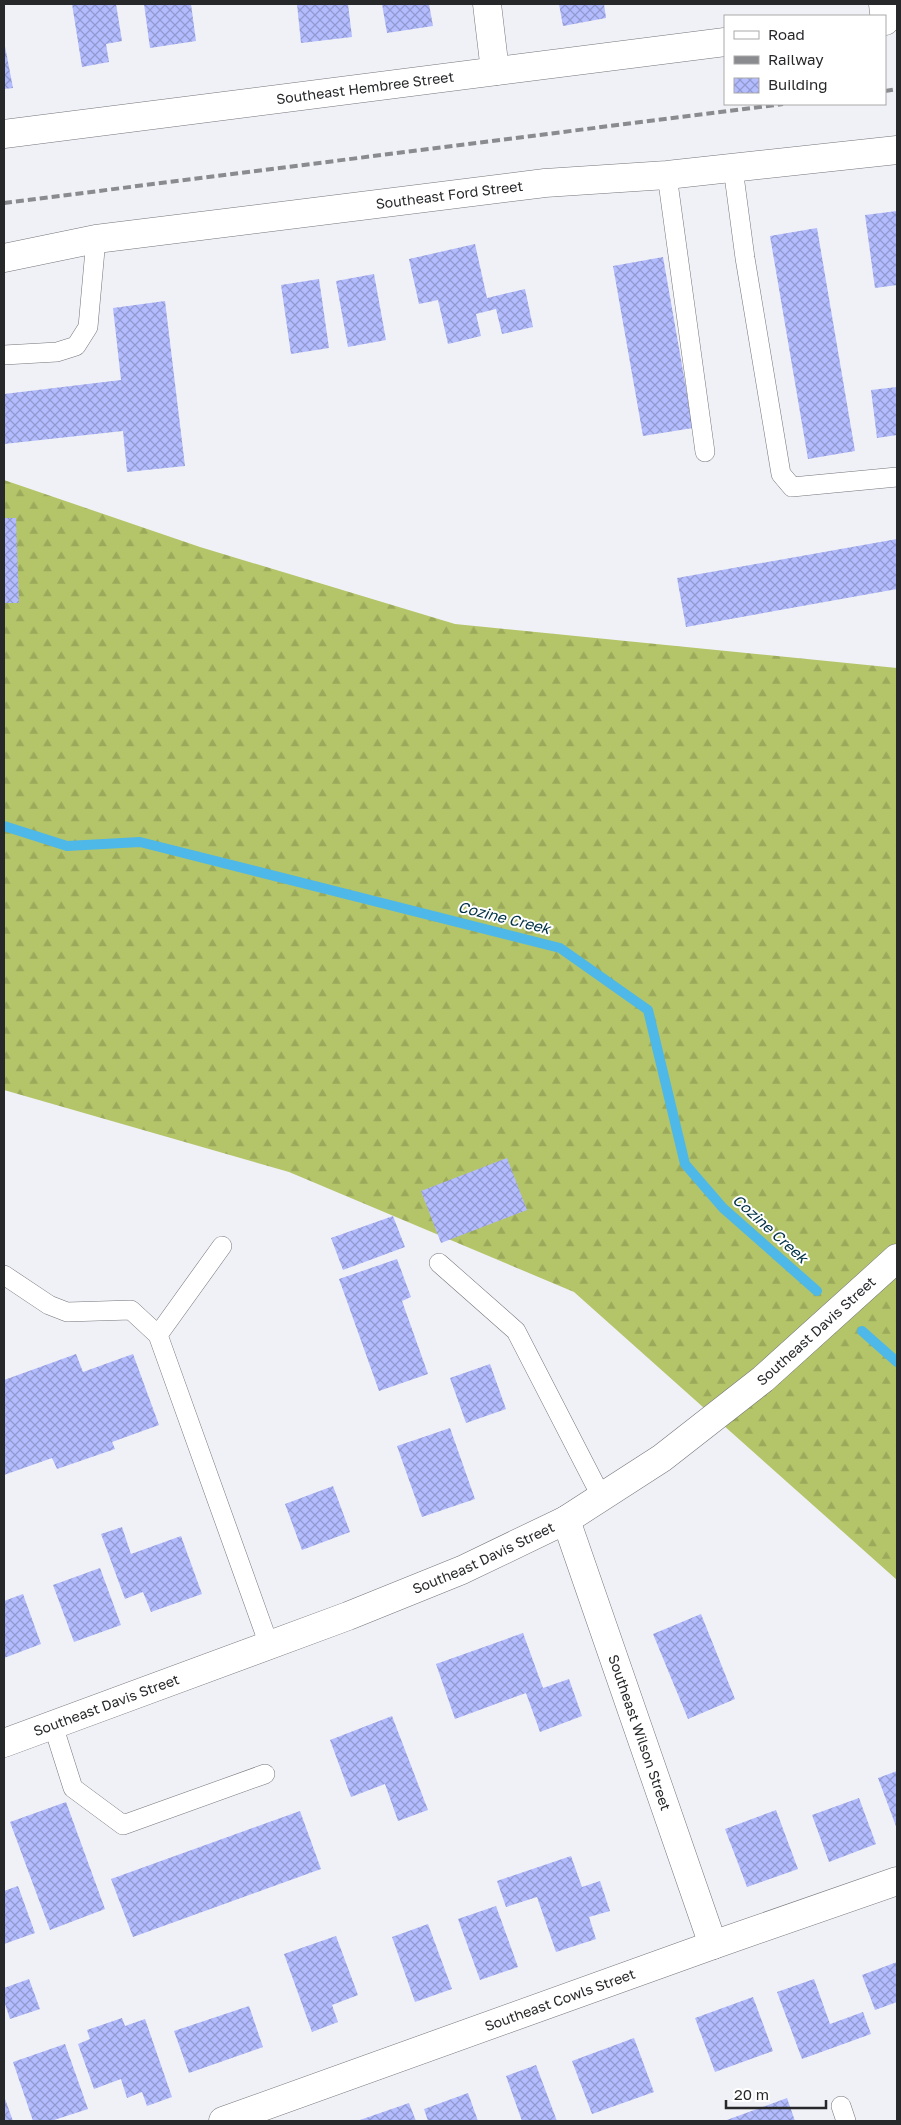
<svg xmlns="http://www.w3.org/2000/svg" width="901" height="2125" viewBox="0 0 901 2125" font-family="'Golos Text',sans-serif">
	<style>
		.forest { fill: url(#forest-firs) }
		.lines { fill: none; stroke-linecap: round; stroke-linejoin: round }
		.stream { stroke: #4eb8e8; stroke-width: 10 }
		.building { fill: url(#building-cross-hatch) }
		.service-casing { stroke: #74757a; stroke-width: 20 }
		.minor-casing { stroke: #74757a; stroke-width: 29 }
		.tertiary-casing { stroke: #74757a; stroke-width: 29 }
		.service { stroke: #fff; stroke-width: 19 }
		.minor { stroke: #fff; stroke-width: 28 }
		.tertiary { stroke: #fff; stroke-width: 28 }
		.rail { stroke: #8a8b8f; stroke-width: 4; stroke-dasharray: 8 4; stroke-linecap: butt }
		.labels { text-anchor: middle; stroke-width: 4; stroke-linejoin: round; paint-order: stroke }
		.street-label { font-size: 14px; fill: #27282a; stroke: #fff }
		.water-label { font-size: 15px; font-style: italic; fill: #003245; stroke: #fff }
	</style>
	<defs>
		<pattern id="forest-firs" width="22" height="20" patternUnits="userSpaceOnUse" patternTransform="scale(1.25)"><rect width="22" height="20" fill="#b4c569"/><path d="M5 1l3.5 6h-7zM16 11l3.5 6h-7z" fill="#9ba95b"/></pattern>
		<pattern id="building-cross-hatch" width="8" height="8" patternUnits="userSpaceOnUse" patternTransform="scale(1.25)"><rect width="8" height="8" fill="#b3bcff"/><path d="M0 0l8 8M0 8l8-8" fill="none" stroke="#9299cf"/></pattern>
	</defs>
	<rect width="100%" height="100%" fill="#f0f1f7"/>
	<path class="forest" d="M 4,480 L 200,547 L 455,624 L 897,668 L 897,1580 L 574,1292 L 289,1172 L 4,1090 Z"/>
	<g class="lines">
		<path class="stream" d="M 4,826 L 67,846 L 140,842 L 560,948 L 648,1010 L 685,1164 L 723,1208 L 817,1291
			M 862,1331 L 897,1362"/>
	</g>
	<path class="building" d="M 72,4 L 116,4 L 122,41 L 106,44 L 109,62 L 82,67 Z
		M 144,4 L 191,4 L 196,41 L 150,48 Z
		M 297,4 L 348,4 L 352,37 L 301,43 Z
		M 382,4 L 429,4 L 433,26 L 387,33 Z
		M 559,4 L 604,4 L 606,18 L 563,26 Z
		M 4,41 L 13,88 L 4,89 Z
		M 897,211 L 897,285 L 875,288 L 865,215 Z
		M 817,228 L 855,451 L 808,459 L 770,236 Z
		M 475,244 L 487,298 L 525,289 L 533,327 L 502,334 L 496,309 L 476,314 L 481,336 L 448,344 L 438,300 L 419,304 L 409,259 Z
		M 663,257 L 693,428 L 643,436 L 613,266 Z
		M 374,274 L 386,340 L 348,347 L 336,281 Z
		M 319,279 L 329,348 L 291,354 L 281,285 Z
		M 165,301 L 185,466 L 127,472 L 123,431 L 4,444 L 4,394 L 121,380 L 113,308 Z
		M 897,387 L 897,435 L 877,438 L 871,390 Z
		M 4,518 L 16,518 L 19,603 L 4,603 Z
		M 897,539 L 897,589 L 686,627 L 677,578 Z
		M 507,1158 L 527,1210 L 441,1243 L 421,1191 Z
		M 393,1216 L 405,1247 L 343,1270 L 331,1238 Z
		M 397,1259 L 411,1297 L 402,1301 L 428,1374 L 379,1391 L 339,1279 Z
		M 76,1354 L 83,1372 L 133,1354 L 159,1425 L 112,1442 L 115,1449 L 57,1469 L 52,1458 L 4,1475 L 4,1380 Z
		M 490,1364 L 506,1409 L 466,1423 L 450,1378 Z
		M 450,1428 L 475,1499 L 422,1517 L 397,1446 Z
		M 333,1486 L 350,1532 L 302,1550 L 285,1504 Z
		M 122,1527 L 131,1554 L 181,1536 L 202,1594 L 151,1612 L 143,1592 L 125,1599 L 101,1534 Z
		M 100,1568 L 121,1625 L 74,1642 L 53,1585 Z
		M 23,1594 L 41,1644 L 4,1658 L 4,1601 Z
		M 701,1614 L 735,1699 L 688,1719 L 653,1634 Z
		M 523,1633 L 543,1688 L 569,1679 L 582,1716 L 540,1732 L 526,1693 L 455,1719 L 436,1664 Z
		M 392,1716 L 428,1810 L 398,1821 L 385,1784 L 351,1797 L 330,1740 Z
		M 897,1771 L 897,1829 L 878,1778 Z
		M 859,1798 L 876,1844 L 829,1862 L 812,1815 Z
		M 66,1802 L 105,1909 L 50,1930 L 10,1822 Z
		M 776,1810 L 798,1869 L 747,1887 L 725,1829 Z
		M 300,1811 L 321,1869 L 133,1937 L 111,1879 Z
		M 571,1856 L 582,1887 L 600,1881 L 610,1911 L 589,1917 L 596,1939 L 556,1952 L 537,1897 L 506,1907 L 497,1881 Z
		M 18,1886 L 35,1933 L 4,1944 L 4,1891 Z
		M 496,1906 L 518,1967 L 480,1980 L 458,1919 Z
		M 428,1924 L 452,1989 L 415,2002 L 392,1937 Z
		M 336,1936 L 358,1995 L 332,2005 L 338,2022 L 312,2032 L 284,1954 Z
		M 897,1962 L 897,2002 L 875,2010 L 862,1975 Z
		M 29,1979 L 40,2009 L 10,2019 L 4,2001 L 4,1988 Z
		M 814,1979 L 830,2024 L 863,2012 L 871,2034 L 802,2059 L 777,1992 Z
		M 753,1997 L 773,2051 L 715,2072 L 695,2018 Z
		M 249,2006 L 263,2047 L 189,2073 L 174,2031 Z
		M 122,2018 L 125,2026 L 145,2019 L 172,2097 L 147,2106 L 142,2092 L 127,2098 L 121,2079 L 94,2089 L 78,2044 L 90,2039 L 87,2030 Z
		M 634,2038 L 654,2092 L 592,2114 L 572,2061 Z
		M 65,2044 L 88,2109 L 51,2121 L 33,2121 L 13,2062 Z
		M 536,2065 L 557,2121 L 522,2121 L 506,2076 Z
		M 468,2093 L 478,2121 L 428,2121 L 424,2109 Z
		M 4,2096 L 13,2121 L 4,2121 Z
		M 787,2098 L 795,2121 L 724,2121 Z
		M 409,2103 L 416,2121 L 357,2121 Z"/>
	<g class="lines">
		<defs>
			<path id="service" d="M 733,168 L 745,258 L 781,474 L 792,487 L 897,477
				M 667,175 L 705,452
				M 4,355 L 57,352 L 76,346 L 88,327 L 96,239
				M 439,1263 L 516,1331 L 601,1496
				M 4,1275 L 49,1305 L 67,1312 L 131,1310 L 158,1335 L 269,1645
				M 158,1335 L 222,1246
				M 53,1725 L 73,1788 L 123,1825 L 265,1774
				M 841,2106 L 846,2121"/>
			<g id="minor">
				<path d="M 487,4 L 495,71"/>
				<path d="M 883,4 L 885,21"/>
				<path id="s1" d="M 4,134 L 725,42"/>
				<path id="s2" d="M 566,1520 L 713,1945"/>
				<path id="s3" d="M 223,2121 L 713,1945 L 897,1881"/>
			</g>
			<g id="tertiary">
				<path id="s4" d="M 4,258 L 96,239 L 545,183 L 667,175 L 897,150"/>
				<path id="s5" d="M 4,1743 L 348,1616 L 462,1570 L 566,1520 L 662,1458 L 763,1379 L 897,1258"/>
			</g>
		</defs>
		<use href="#service" class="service-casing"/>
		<use href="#minor" class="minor-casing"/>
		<use href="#tertiary" class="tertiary-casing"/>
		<use href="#service" class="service"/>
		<use href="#minor" class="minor"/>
		<use href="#tertiary" class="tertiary"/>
		<path class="rail" d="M 885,91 L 897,89
			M 4,203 L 783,104"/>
	</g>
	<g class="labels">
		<g class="street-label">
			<text dy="5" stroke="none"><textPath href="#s1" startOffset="364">Southeast Hembree Street</textPath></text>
			<text dy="5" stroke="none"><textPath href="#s4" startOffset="450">Southeast Ford Street</textPath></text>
			<text dy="5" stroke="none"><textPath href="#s5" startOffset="919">Southeast Davis Street</textPath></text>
			<text dy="5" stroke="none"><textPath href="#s5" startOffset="514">Southeast Davis Street</textPath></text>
			<text dy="5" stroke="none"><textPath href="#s5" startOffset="109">Southeast Davis Street</textPath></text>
			<text dy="5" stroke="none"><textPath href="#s2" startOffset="225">Southeast Wilson Street</textPath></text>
			<text dy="5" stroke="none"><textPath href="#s3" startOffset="358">Southeast Cowls Street</textPath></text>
		</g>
		<g class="water-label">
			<text transform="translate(504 918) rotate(14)" y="5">Cozine Creek</text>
			<text transform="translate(770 1229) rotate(42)" y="5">Cozine Creek</text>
		</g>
	</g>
	<rect width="901" height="2125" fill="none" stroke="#27282a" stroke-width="10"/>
	<rect x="724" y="15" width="162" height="90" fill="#ffffff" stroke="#a9a9aa"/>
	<rect x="734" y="31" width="25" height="8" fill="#ffffff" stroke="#a9a9aa"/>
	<text x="768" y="40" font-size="15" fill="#27282a">Road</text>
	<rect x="734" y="56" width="25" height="8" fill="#8a8b8f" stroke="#a9a9aa"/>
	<text x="768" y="65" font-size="15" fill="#27282a">Railway</text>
	<rect x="734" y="78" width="25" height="15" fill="url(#building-cross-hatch)" stroke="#a9a9aa"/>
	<text x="768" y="90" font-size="15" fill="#27282a">Building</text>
	<path d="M726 2100v8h100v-8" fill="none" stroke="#27282a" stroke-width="2.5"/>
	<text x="734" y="2100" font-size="15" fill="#27282a" stroke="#ffffff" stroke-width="4" paint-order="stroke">20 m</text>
</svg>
